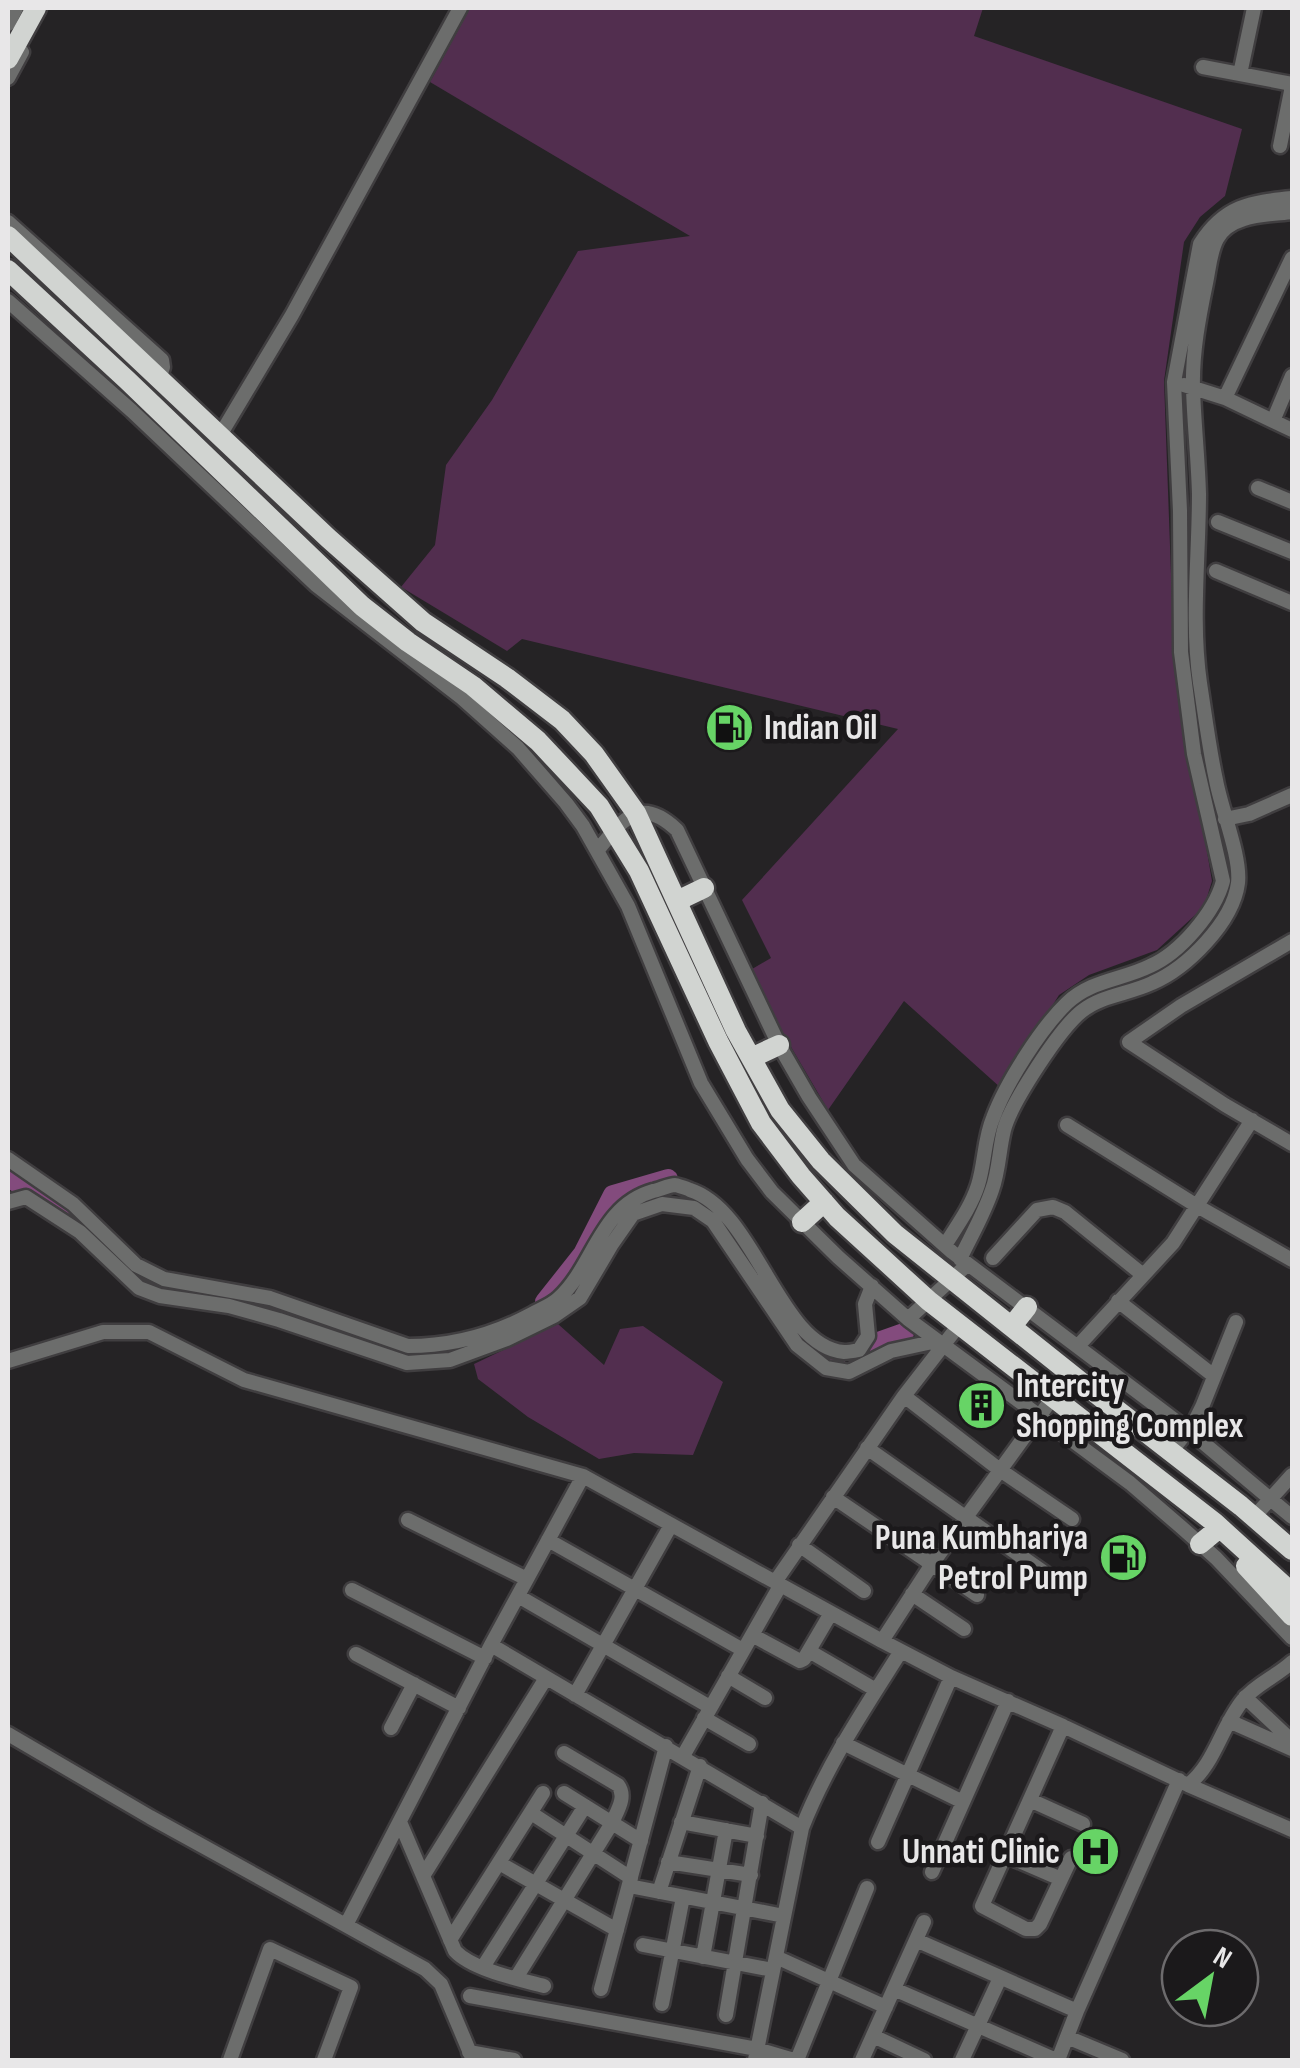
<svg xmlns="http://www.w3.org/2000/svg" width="1300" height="2068" viewBox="0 0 1300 2068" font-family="'Sofia Sans Condensed',sans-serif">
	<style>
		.green { fill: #522e4f }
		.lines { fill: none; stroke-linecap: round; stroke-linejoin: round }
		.river { stroke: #834b7d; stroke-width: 20 }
		.minor-casing { stroke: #403e40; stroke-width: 19 }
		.highway-casing { stroke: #403e40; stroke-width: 25 }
		.minor { stroke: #6c6d6c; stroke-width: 14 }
		.highway { stroke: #d1d4d1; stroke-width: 20 }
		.labels { text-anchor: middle; stroke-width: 9; stroke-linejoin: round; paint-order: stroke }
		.poi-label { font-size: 35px; font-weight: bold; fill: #e8e7e8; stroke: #1b191b; text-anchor: start }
	</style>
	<rect width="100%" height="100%" fill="#252325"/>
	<path class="green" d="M 470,8 L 983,8 L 974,36 L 1242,129 L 1225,196 L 1200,217 L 1184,242 L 1164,381 L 1174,656 L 1212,881 L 1204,907 L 1157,950 L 1089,975 L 1059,995 L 1001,1088 L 904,1001 L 828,1110 L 747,972 L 771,958 L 742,900 L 898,729 L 522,639 L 507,651 L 401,587 L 435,545 L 446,465 L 492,400 L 578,251 L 690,236 L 430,82 Z
		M 558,1324 L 604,1365 L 620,1329 L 643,1326 L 723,1382 L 693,1455 L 634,1453 L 599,1459 L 528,1417 L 478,1379 L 474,1364 Z"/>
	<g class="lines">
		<path class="river" d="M 8,1177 L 85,1224 L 135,1276
			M 545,1302 L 583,1254 L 613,1195 L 668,1179
			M 797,1334 L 805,1348 L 836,1357
			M 870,1345 L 904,1333
			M 395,1354 L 450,1355"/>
		<defs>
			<path id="minor" d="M 8,24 L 16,8
				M 1203,67 L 1292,84
				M 1240,74 L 1254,8
				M 8,78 L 22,52
				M 1280,146 L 1292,86
				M 8,222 L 162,360 L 163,367 L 159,380
				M 8,301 L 132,411 L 316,585 L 462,698 L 518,748 L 566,803 L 583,826 L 628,906 L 701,1083 L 747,1159 L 772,1192 L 838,1257 L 908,1319 L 1130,1483 L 1180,1526 L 1216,1558 L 1292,1638
				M 1184,385 L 1225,398 L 1292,430
				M 1225,398 L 1292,258
				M 1273,421 L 1292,376
				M 219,437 L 292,315 L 460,8
				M 1258,488 L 1292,502
				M 1218,522 L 1292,552
				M 1216,571 L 1292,603
				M 1225,819 L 1249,814 L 1292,795
				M 597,851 C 623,819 640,795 677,830 L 779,1045 L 809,1097 L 854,1165 L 952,1252 L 1188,1430 L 1292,1517
				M 1292,941 L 1181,1006 L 1129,1042 L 1225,1105 L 1292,1144
				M 1067,1125 L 1197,1206 L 1292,1260
				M 8,1159 L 73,1204 L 136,1265 L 164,1279 L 270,1298 L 408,1346 C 452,1346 493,1335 532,1314 C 541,1309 552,1305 559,1298 C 594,1266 600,1206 653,1191 C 659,1190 669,1185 675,1185 C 676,1185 689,1189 690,1190 C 756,1211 779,1347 844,1352 C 849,1352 854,1351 859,1350 L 868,1336 L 865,1304 L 872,1286
				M 8,1202 L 26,1197 L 80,1232 L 139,1288 L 160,1296 L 229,1306 L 279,1320 L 407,1363 L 450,1360 L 507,1339 L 554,1316 L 580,1298 L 612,1244 L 633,1214 L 662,1204 L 694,1208 L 713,1221 L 797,1345 L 826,1368 L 849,1372 L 891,1351 L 937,1341
				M 945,1245 C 957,1226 971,1207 978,1185 C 985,1163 984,1139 993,1118 C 1006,1083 1041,1028 1067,1003 C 1091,980 1122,980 1150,966 C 1180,953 1215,912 1223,881 L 1194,754 L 1181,652 L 1180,511 L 1174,382 L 1200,244 C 1224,206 1250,202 1292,198
				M 993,1258 L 1037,1210 L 1053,1207 L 1065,1212 L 1143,1275
				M 960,1259 C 971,1236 984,1214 992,1190 C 999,1171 999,1150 1004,1130 C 1011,1103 1060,1028 1082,1011 C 1102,995 1129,994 1152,983 C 1187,968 1233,922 1238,883 C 1241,856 1221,809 1216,780 C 1209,748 1205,715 1200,683 C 1191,621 1199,556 1199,494 C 1198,458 1194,423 1193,388 C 1192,353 1199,317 1206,283 C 1209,269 1210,252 1217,239 C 1230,214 1268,215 1292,212
				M 1118,1301 L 1214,1376
				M 908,1319 L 968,1264
				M 1078,1346 L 1173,1243 L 1252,1120
				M 8,1361 L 103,1332 L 149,1332 L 244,1380 L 583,1476 L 882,1641 L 951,1677 L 1063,1726 L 1188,1785 L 1292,1830
				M 904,1396 L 1000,1470 L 1072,1519
				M 867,1448 L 1049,1576
				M 1171,1452 L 1195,1421 L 1202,1407 L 1236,1322
				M 833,1497 L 977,1595
				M 1254,1517 L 1292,1475
				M 408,1520 L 527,1579
				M 548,1540 L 743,1650
				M 799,1545 L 864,1591
				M 775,1582 L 904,1396 L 959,1325
				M 352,1590 L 485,1658
				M 912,1594 L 964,1629
				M 518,1596 L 710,1707
				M 752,1635 L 800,1661 L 804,1659 L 831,1613
				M 882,1641 L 932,1564 L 1054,1396
				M 491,1645 L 802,1828
				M 809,1651 L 876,1690
				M 356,1654 L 459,1708
				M 728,1676 L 765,1698
				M 575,1695 L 671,1525
				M 1245,1697 L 1292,1741
				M 704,1718 L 749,1744
				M 1229,1721 L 1292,1749
				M 1063,1726 L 982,1906 L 1026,1929 L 1035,1929 L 1040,1924 L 1071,1858
				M 391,1728 L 414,1684
				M 8,1734 L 150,1817 L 425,1969 L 441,1984 L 473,2060
				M 843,1743 L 963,1802
				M 683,1756 L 780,1586
				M 1188,1785 C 1215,1764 1221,1727 1243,1700 C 1256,1684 1277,1676 1292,1662
				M 564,1793 L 641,1841
				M 1030,1800 L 1083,1824
				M 531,1813 L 631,1878
				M 400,1822 L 455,1951 C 473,1970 518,1979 544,1986
				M 681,1822 L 757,1836
				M 878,1842 L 951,1677
				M 1005,1855 L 1061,1879
				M 668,1862 L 751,1875
				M 499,1863 L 617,1930
				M 932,1872 L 1008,1701
				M 423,1876 L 546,1678
				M 629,1886 L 784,1916
				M 659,1892 L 700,1766
				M 346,1925 L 491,1645 L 583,1476
				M 450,1940 L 543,1793
				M 916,1940 L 1077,2011
				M 643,1945 L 773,1970
				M 703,1957 L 726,1830
				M 776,1957 L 886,2007
				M 483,1967 L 585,1806
				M 516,1978 L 612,1823 C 617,1811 627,1797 618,1785 L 564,1753
				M 601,1989 L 666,1746
				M 894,1989 L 1056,2060
				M 470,1996 L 757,2049 L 794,2060
				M 662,2004 L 683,1897
				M 726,2015 L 762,1803
				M 873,2036 L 924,2060
				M 1067,2037 L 1122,2060
				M 469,2052 L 514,2060
				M 230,2060 L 270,1949 L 351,1987 L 324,2060
				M 755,2060 L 802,1828 C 827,1764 865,1708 901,1651
				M 797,2060 L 867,1888
				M 862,2060 L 924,1922
				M 962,2060 L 1000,1978
				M 1058,2060 L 1077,2011 L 1179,1780"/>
			<path id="highway" d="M 8,59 L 36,8
				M 8,236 L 328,538 L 423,622 L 507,678 L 562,720 L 594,754 L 636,813 L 736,1031 L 780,1110 L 821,1161 L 895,1234 L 1081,1382 L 1241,1506 L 1292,1550
				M 8,270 L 127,380 L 362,606 L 408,642 L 473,686 L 538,741 L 599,806 L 639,871 L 718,1041 L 761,1123 L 801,1176 L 837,1217 L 929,1301 L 1215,1523 L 1292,1593
				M 677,901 L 704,888
				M 751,1058 L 779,1045
				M 802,1222 L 824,1202
				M 1012,1326 L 1027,1307
				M 1200,1544 L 1218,1529
				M 1246,1566 L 1292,1616"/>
		</defs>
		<use href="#minor" class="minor-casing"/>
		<use href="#highway" class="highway-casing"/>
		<use href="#minor" class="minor"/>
		<use href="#highway" class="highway"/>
	</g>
	<defs>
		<symbol id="fuel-disc" viewBox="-11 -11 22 22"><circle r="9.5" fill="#67d466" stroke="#1b191b"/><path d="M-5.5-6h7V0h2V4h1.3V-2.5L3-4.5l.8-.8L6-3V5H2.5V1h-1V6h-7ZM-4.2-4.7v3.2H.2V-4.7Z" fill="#111"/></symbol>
		<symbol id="building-disc" viewBox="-11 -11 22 22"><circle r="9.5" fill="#67d466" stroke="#1b191b"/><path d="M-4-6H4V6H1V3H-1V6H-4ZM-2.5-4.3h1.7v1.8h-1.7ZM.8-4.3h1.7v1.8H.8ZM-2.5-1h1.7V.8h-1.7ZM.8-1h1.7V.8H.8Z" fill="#111"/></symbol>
		<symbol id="hospital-disc" viewBox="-11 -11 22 22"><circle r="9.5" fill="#67d466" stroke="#1b191b"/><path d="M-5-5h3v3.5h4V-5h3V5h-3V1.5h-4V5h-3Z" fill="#111"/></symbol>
	</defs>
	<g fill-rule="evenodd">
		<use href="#fuel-disc" x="702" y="700" width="55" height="55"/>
		<use href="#building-disc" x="954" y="1378" width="55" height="55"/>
		<use href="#fuel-disc" x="1096" y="1530" width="55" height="55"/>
		<use href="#hospital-disc" x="1068" y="1824" width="55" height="55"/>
	</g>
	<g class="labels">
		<g class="poi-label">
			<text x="764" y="739">Indian Oil</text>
			<text x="1016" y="1397">Intercity<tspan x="1016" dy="40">Shopping Complex</tspan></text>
			<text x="1088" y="1549" text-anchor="end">Puna Kumbhariya<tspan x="1088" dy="40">Petrol Pump</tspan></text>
			<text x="1060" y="1863" text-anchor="end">Unnati Clinic</text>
		</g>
	</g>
	<rect width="1300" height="2068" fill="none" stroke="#e8e7e8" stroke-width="20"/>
	<g transform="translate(1210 1978) rotate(32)"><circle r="48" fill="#1b191b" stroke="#6d6b6d" stroke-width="2.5"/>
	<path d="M0-8L18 38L0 25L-18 38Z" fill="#67d466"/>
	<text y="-15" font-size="28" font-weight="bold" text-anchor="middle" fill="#e8e7e8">N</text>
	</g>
</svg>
